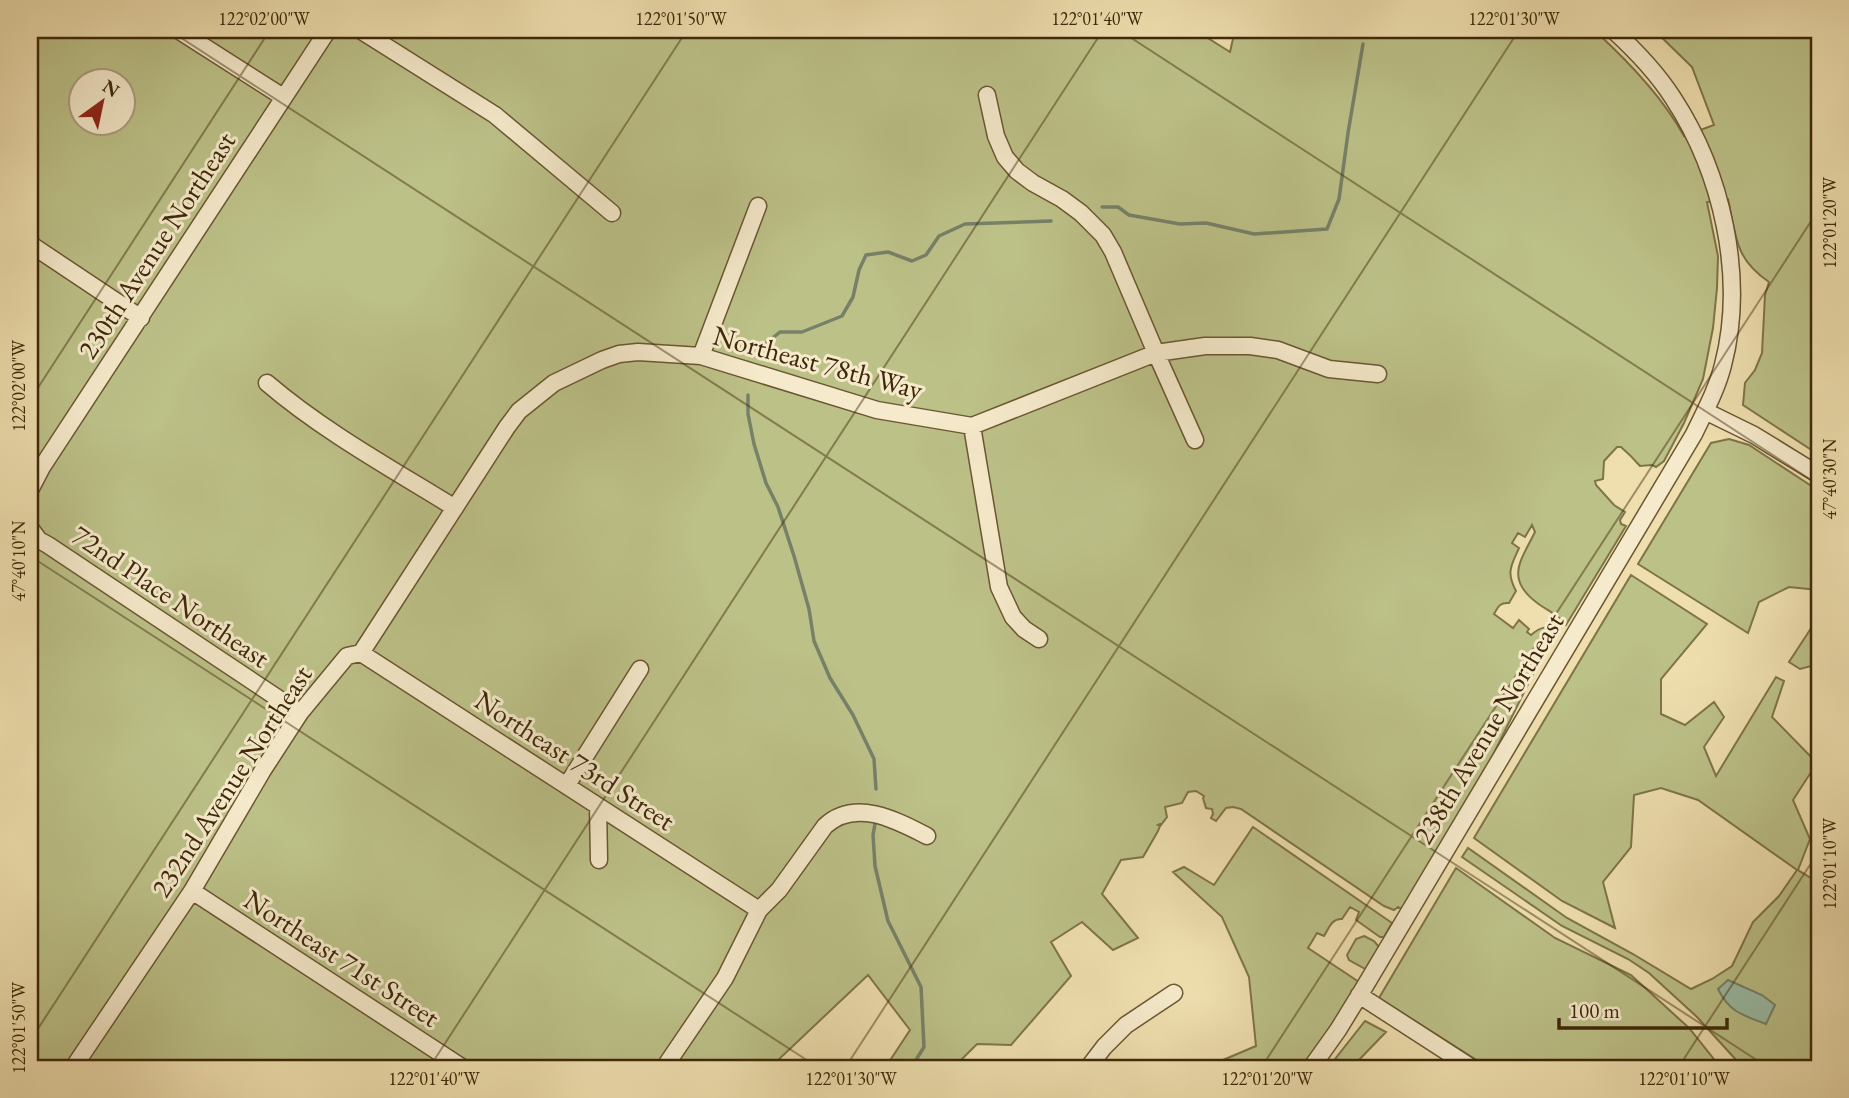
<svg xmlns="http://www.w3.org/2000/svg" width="1849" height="1098" viewBox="0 0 1849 1098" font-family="'EB Garamond',serif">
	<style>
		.green { fill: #bcc188; stroke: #7e7448; stroke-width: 2; fill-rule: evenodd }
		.water { fill: #9abda7; stroke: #768168; stroke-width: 2 }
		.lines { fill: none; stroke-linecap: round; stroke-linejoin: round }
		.stream { stroke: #768168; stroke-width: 3.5 }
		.minor-casing { stroke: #6b5632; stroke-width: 19 }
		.minor { stroke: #f5eacb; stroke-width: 16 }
		.ticks { fill: none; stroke: #3f2809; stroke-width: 2; stroke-opacity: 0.45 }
		.labels { text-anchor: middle; stroke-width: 6; stroke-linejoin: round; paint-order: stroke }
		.street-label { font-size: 28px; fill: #3f2809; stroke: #f5eacb }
		.neatline { fill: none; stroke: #3f2809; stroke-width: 2.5 }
		.ticks-label { font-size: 18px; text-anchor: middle; fill: #3f2809 }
	</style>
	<rect width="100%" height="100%" fill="#efdfaf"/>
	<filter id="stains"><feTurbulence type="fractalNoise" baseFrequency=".00286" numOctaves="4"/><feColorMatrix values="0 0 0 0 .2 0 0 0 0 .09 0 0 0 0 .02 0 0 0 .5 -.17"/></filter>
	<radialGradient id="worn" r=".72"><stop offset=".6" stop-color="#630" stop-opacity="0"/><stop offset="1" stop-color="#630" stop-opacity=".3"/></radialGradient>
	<path class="green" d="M 30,30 L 1195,30 L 1230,52 L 1235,30 L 1594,30 C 1627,60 1662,96 1684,136 L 1714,125 L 1692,67 L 1654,30 L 1819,30 L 1819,455 L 1743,405 L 1745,383 L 1755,370 L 1762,353 L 1765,295 L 1769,282 C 1735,259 1736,237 1728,199 L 1707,202 L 1718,256 L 1717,288 L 1713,328 L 1703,379 L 1684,423 L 1664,461 L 1656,467 L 1652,465 L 1640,466 C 1634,459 1628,453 1621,447 L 1617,447 L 1604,461 L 1603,479 L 1595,481 L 1596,485 L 1614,505 L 1625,512 L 1620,520 L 1621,524 L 1626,526 L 1566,625 C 1559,615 1550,612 1540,605 C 1504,580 1520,562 1535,532 L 1532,525 L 1525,537 L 1518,533 L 1512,543 L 1519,548 C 1511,566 1506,572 1516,591 L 1509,603 C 1500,602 1498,607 1494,614 L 1513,628 L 1519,620 L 1529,629 L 1527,632 L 1531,635 C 1539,628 1549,623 1557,633 L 1533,674 L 1446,850 L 1408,913 L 1398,907 L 1394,910 L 1384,906 L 1241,809 L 1233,807 L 1226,808 L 1216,821 L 1211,818 L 1213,814 L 1212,809 L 1206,808 L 1203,798 L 1204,796 L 1196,791 L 1188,792 L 1182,803 L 1165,807 L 1167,817 L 1161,825 L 1160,824 L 1158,825 L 1160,826 L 1158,831 L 1143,857 L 1121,860 L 1102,894 L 1138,938 L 1113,950 L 1082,922 L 1051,942 L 1071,976 L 1011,1045 L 977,1044 L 953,1068 L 885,1068 L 910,1030 L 868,975 L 777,1061 L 778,1068 L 30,1068 ZM 80,80 L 122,80 L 122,122 L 80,122 Z
		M 1729,439 L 1749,445 L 1819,491 L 1819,588 L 1818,590 L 1789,587 L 1759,602 L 1748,633 L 1638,564 L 1711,443 Z
		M 1631,575 L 1707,624 L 1661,679 L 1661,714 L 1685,725 L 1714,702 L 1724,717 L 1704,747 L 1716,776 L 1776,677 L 1784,681 L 1772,717 L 1817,763 L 1793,800 L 1810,839 L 1798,870 L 1819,883 L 1819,1068 L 1768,1068 L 1738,1062 L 1697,1017 L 1649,973 L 1628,959 L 1562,926 L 1462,857 L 1468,848 L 1567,918 L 1633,954 L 1691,989 L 1712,979 L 1732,966 L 1753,922 L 1779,896 L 1797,870 L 1698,800 L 1661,788 L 1634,795 L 1631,847 L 1603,882 L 1615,928 L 1562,901 L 1474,838 Z
		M 1819,616 L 1819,664 L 1800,669 L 1789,662 Z
		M 1253,827 L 1392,923 L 1384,937 L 1380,937 L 1356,920 L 1359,912 L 1350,907 L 1342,919 C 1332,918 1329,928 1324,936 L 1317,933 L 1308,948 L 1365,986 L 1311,1068 L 1204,1068 L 1256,1046 L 1249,977 L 1222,917 L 1173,872 L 1184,867 L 1214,885 Z
		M 1456,868 L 1555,938 L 1631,975 L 1689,1028 L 1721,1068 L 1489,1068 L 1379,998 Z
		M 1364,936 L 1374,941 L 1379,947 L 1367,970 L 1349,960 L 1347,955 L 1356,939 Z
		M 1365,1021 L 1386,1032 L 1356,1063 L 1359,1068 L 1328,1068 Z"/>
	<path class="water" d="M 1728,980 L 1762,995 L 1775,1005 L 1766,1024 C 1743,1015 1730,1013 1718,989 Z"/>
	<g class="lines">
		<path class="stream" d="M 1102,207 L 1118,207 L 1129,215 L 1180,224 L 1206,223 L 1254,234 L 1327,229 L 1339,199 L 1348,133 L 1363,44
			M 760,348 L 780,332 L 802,332 L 842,316 L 853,297 L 859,270 L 866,255 L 888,252 L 912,261 L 926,255 L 939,236 L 965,224 L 1051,221
			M 748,395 L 748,414 L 754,444 L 766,483 L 778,507 L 794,556 L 809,609 L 814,641 L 830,678 L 853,715 L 874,759 L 876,789
			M 875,824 L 873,835 L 875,866 L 888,921 L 921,987 L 924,1047 L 911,1068"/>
		<defs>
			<path id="minor" d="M 178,30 L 283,97
				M 360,30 L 495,115 L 612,213
				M 987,95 L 996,136 L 1005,157 L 1017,171 L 1033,183 L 1062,199 L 1081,213 L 1103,235 L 1113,252 L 1156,353 L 1205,346 L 1250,346 L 1278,350 L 1329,369 L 1378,374
				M 30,244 L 141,318
				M 701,356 L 758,206
				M 267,383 C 323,431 392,469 455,508
				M 1705,411 L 1754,435 L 1819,475
				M 972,426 L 999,587 L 1013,617 L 1024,629 L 1039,639
				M 30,490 L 42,467 L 328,30
				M 30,528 L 39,540 L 48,545 L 300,713
				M 361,653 L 759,910
				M 567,785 L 640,669
				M 598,806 L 599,860
				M 192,891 L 463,1068
				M 1359,995 L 1472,1068
				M 73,1068 L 192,891 L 263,770 L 300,713 L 347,656 L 361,653 L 507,427 L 519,411 L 554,383 L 602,360 L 619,354 L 638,352 L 701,356 L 877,410 L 972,426 L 1156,353 L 1195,440
				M 679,1068 L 668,1062 L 725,978 L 759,910 L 779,890 L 825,826 C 855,798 896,820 927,836
				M 1088,1068 L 1104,1047 L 1126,1025 L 1174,993
				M 1311,1068 L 1338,1030 L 1365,986 L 1694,434 C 1705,411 1717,389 1723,365 C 1746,277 1722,173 1673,98 C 1657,73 1635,50 1613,30"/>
		</defs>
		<use href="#minor" class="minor-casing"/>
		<use href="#minor" class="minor"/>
	</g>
	<path class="ticks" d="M 169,30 L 1769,1068M 1119,30 L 1819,485M 30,400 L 270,30M 30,556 L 819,1068M 30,1041 L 687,30M 429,1068 L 1103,30M 845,1068 L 1519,30M 1261,1068 L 1819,209M 1678,1068 L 1819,851"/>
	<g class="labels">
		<g class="street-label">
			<text transform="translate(156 245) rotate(-57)" y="10">230th Avenue Northeast</text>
			<text transform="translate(818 362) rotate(15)" y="10">Northeast 78th Way</text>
			<text transform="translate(171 596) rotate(34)" y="10">72nd Place Northeast</text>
			<text transform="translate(1488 728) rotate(-59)" y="10">238th Avenue Northeast</text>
			<text transform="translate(575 760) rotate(33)" y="10">Northeast 73rd Street</text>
			<text transform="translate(231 781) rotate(-57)" y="10">232nd Avenue Northeast</text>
			<text transform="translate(342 958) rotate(33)" y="10">Northeast 71st Street</text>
		</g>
	</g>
	<rect width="1849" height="1098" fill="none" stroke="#efdfaf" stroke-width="77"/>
	<g transform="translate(102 102) rotate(33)"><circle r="33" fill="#f5eacb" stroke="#ac9c7d" stroke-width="2"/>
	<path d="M0-5L12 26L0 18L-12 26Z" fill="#8f2418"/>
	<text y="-10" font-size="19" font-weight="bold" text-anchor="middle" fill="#3f2809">N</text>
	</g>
	<path d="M1559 1018v10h168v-10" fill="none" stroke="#3f2809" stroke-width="3.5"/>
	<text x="1569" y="1018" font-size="21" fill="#3f2809" stroke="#f5eacb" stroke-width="5" paint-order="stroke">100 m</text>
	<rect x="38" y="38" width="1773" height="1022" class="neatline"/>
	<g class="ticks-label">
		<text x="264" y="25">122°02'00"W</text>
		<text x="681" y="25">122°01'50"W</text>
		<text x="1097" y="25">122°01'40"W</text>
		<text x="1514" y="25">122°01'30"W</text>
		<text transform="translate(1830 223) rotate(-90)" y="6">122°01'20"W</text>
		<text transform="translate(19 386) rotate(-90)" y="6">122°02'00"W</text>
		<text transform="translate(1830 479) rotate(-90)" y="6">47°40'30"N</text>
		<text transform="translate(19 561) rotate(-90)" y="6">47°40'10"N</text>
		<text transform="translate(1830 864) rotate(-90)" y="6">122°01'10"W</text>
		<text transform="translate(19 1028) rotate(-90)" y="6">122°01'50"W</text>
		<text x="434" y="1085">122°01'40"W</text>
		<text x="851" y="1085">122°01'30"W</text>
		<text x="1267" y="1085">122°01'20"W</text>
		<text x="1684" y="1085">122°01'10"W</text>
	</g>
	<rect width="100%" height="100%" filter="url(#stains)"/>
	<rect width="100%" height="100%" fill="url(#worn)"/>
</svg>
